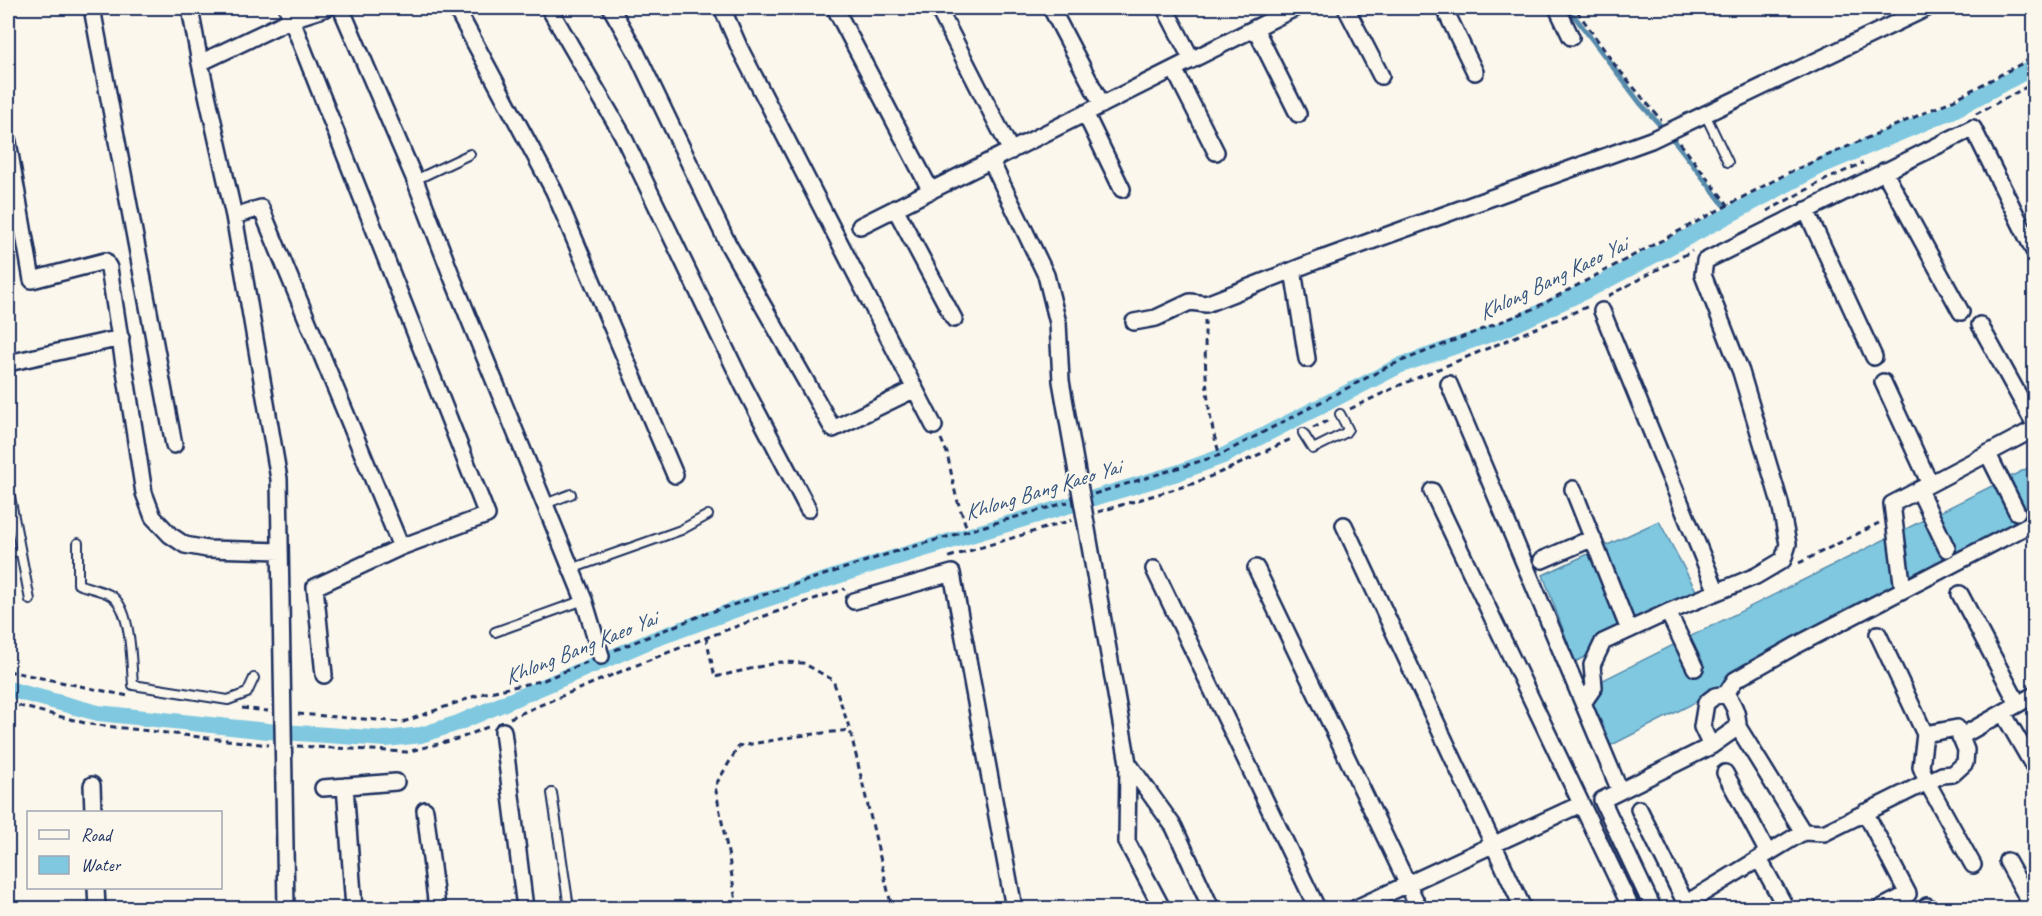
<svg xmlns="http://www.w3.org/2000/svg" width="2042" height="916" viewBox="0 0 2042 916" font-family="Caveat,sans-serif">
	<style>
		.water { fill: #7fc8e0; stroke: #578bac; stroke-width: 1.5 }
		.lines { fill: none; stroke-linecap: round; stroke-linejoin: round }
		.stream { stroke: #578bac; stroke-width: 5 }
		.canal { stroke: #7fc8e0; stroke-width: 16 }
		.lane-casing { stroke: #1b2f5e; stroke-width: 12 }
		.street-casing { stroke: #1b2f5e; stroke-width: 20 }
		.path { stroke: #1b2f5e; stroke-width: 3; stroke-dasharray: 6 4.5; stroke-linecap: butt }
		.lane { stroke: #fbf7ec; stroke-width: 8 }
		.street { stroke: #fbf7ec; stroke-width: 15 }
		.labels { text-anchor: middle; stroke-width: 4.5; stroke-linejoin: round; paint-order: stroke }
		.water-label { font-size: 22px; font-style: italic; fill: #34557e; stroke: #fbf7ec }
	</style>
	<rect width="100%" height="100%" fill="#fbf7ec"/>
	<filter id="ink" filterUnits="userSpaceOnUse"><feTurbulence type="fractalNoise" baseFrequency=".0167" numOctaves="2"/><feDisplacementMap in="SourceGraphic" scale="12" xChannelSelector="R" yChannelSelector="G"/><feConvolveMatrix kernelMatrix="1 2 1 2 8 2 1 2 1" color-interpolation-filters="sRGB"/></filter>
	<g filter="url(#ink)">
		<path class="water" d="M 2034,465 L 2034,529 L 1606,748 L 1583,690 Z
			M 1659,521 L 1701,600 L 1575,662 L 1543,575 Z"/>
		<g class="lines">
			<path class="stream" d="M 1570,8 L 1572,13 L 1640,103 L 1677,144 L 1730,213"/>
			<path class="canal" d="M 8,689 L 98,713 L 268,731 L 386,739 L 421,735 L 458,723 L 652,640 L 748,605 L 877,563 L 1177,473 L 1223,456 L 1401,365 L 1505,329 L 1600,284 L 1823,165 L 1954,110 L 2034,67"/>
			<defs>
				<path id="lane" d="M 1705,114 L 1728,162
					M 415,180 L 470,154
					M 1303,433 L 1313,449 L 1345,433 L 1348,429 L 1340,414
					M 8,486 L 30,600
					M 545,504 L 571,494
					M 78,543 L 78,584 C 88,588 101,590 110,595 C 132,607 131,662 133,685 L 228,700 L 247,693 L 254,678
					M 8,553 L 20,551
					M 571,569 L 681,530 L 708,515
					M 495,632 L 584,600
					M 552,793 L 569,908"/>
				<path id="street" d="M 92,8 L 174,445
					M 190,8 L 200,63 L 234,216 L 279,479 L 286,908
					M 287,8 L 487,515 L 401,547 L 315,587 L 324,675
					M 341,8 L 415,180 L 452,277 L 584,600 L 601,656
					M 456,8 L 554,191 L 675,475
					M 549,8 L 622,134 L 743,385 L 808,509
					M 611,8 L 636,52 L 728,244 L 833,429 L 909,392
					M 722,8 L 740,49 L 934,426
					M 835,8 L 931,191
					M 938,8 L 1011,151
					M 1051,8 L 1102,105
					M 1165,8 L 1192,60
					M 1346,8 L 1381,76
					M 1444,8 L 1475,72
					M 1557,8 L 1571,37
					M 1255,28 L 1298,114
					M 200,63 L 292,19 L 326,8
					M 1174,69 L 1216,152
					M 1085,113 L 1122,189
					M 8,142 L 32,280 L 105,261 L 109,268 L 144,493 L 153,517 L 170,535 L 185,545 L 207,549 L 280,551
					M 991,161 L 1046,275 L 1058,323 L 1061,381 L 1128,763 L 1174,827 L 1211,908
					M 1884,171 L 1961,312
					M 895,208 L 954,319
					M 1806,210 L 1874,357
					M 234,216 L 261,208 L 401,547
					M 860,226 L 1295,8
					M 1293,270 L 1307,359
					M 1602,311 L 1717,592
					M 1134,322 L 1156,318 L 1190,302 L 1206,304 L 1316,261 L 1651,140 L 1927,8
					M 1980,325 L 2034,423
					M 8,363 L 121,338
					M 1883,382 L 1930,484
					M 1449,384 L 1620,791
					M 1988,454 L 2017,512
					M 1573,489 L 1629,630
					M 1919,490 L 1947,549
					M 1432,491 L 1631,908
					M 1344,525 L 1523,908
					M 1542,560 L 1593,538
					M 1256,568 L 1419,908
					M 1154,569 L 1317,908
					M 1903,590 L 1892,504 L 2034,429
					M 1960,594 L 2018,704
					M 854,601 L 952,573 L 1014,908
					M 1668,612 L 1695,668
					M 1878,634 L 1925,734
					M 1726,694 L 1735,680 L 1795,646 L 2034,522
					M 1583,703 L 1594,687 L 1592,665 L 1603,642 L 1668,612 L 1756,576 L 1783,560 L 1788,544 L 1780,503 L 1741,372 L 1703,275 L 1705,261 L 1973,128 L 2034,251
					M 2003,713 L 2034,767
					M 1738,727 L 1803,832 L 1824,833 L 1927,782 L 1921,767 L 1925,734 L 1957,728 L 1966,750 L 1965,763 L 1953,774 L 1942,775 L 1927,782 L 1973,865
					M 503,731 L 525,908
					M 1960,737 L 2034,695
					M 1128,763 L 1127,842 L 1162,908
					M 1725,773 L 1768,853
					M 92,785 L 93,812
					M 345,786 L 354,908
					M 323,788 L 396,782
					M 1639,809 L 1688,908
					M 425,810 L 437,908
					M 1865,812 L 1908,894 L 1881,908
					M 1759,859 L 1786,908
					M 2007,861 L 2033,908
					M 96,888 L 97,908
					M 1685,904 L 1803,832
					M 1927,906 L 1928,908
					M 1356,908 L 1581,804
					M 1653,908 L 1602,800 L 1711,746 L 1738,727 C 1738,713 1734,705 1726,694 L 1715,696 L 1706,703 L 1702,727 L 1711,746"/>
			</defs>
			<use href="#lane" class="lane-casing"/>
			<use href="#street" class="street-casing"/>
			<path class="path" d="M 1577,11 L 1615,65 L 1661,120
				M 1976,114 L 2034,83
				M 1680,143 L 1729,206
				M 1767,211 L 1827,179 L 1863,163
				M 1608,296 L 1692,251
				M 1205,320 C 1205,365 1205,412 1220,455
				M 1350,409 L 1400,385 L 1589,306
				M 1313,428 L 1331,419
				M 941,439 L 947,453 L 956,496 L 968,532
				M 1094,494 L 1220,455 L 1389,366 L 1531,310 L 1790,172 L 1951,101 L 2034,57
				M 1098,512 L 1192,484 L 1233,467 L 1293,438
				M 949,557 L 1072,520
				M 1799,563 L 1879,523
				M 706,637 L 715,677 L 780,662 L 803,663 L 833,680 L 850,730 L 892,908
				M 615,650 L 702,615 L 891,553 L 1068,502
				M 8,671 L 128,696
				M 8,703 L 89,724 L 269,745
				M 242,708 L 268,711
				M 298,714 L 403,722 L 481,694 L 544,680 L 587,662
				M 510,718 C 620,671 731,625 845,589
				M 297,746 L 407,752 L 461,738 L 490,726
				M 737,908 L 729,858 L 715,786 L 739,746 L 798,736 L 850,730"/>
			<use href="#lane" class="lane"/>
			<use href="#street" class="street"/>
		</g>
	</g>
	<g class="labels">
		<g class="water-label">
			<text transform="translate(1552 278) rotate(-26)" y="8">Khlong Bang Kaeo Yai</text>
			<text transform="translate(1042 489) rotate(-17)" y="8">Khlong Bang Kaeo Yai</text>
			<text transform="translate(580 647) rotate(-22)" y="8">Khlong Bang Kaeo Yai</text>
		</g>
	</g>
	<rect width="2042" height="916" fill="none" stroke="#fbf7ec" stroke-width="30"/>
	<rect x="15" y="15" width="2012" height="886" fill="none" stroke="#1b2f5e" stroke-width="2" filter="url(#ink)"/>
	<rect x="27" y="811" width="195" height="78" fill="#fbf7ec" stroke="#a1a7b3" stroke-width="1.5"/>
	<rect x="39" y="830" width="30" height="9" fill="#fbf7ec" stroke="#a1a7b3" stroke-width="1.5"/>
	<text x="81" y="841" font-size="18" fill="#1b2f5e">Road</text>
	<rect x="39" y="856" width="30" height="18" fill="#7fc8e0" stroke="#a1a7b3" stroke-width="1.5"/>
	<text x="81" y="871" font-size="18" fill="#1b2f5e">Water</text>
</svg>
